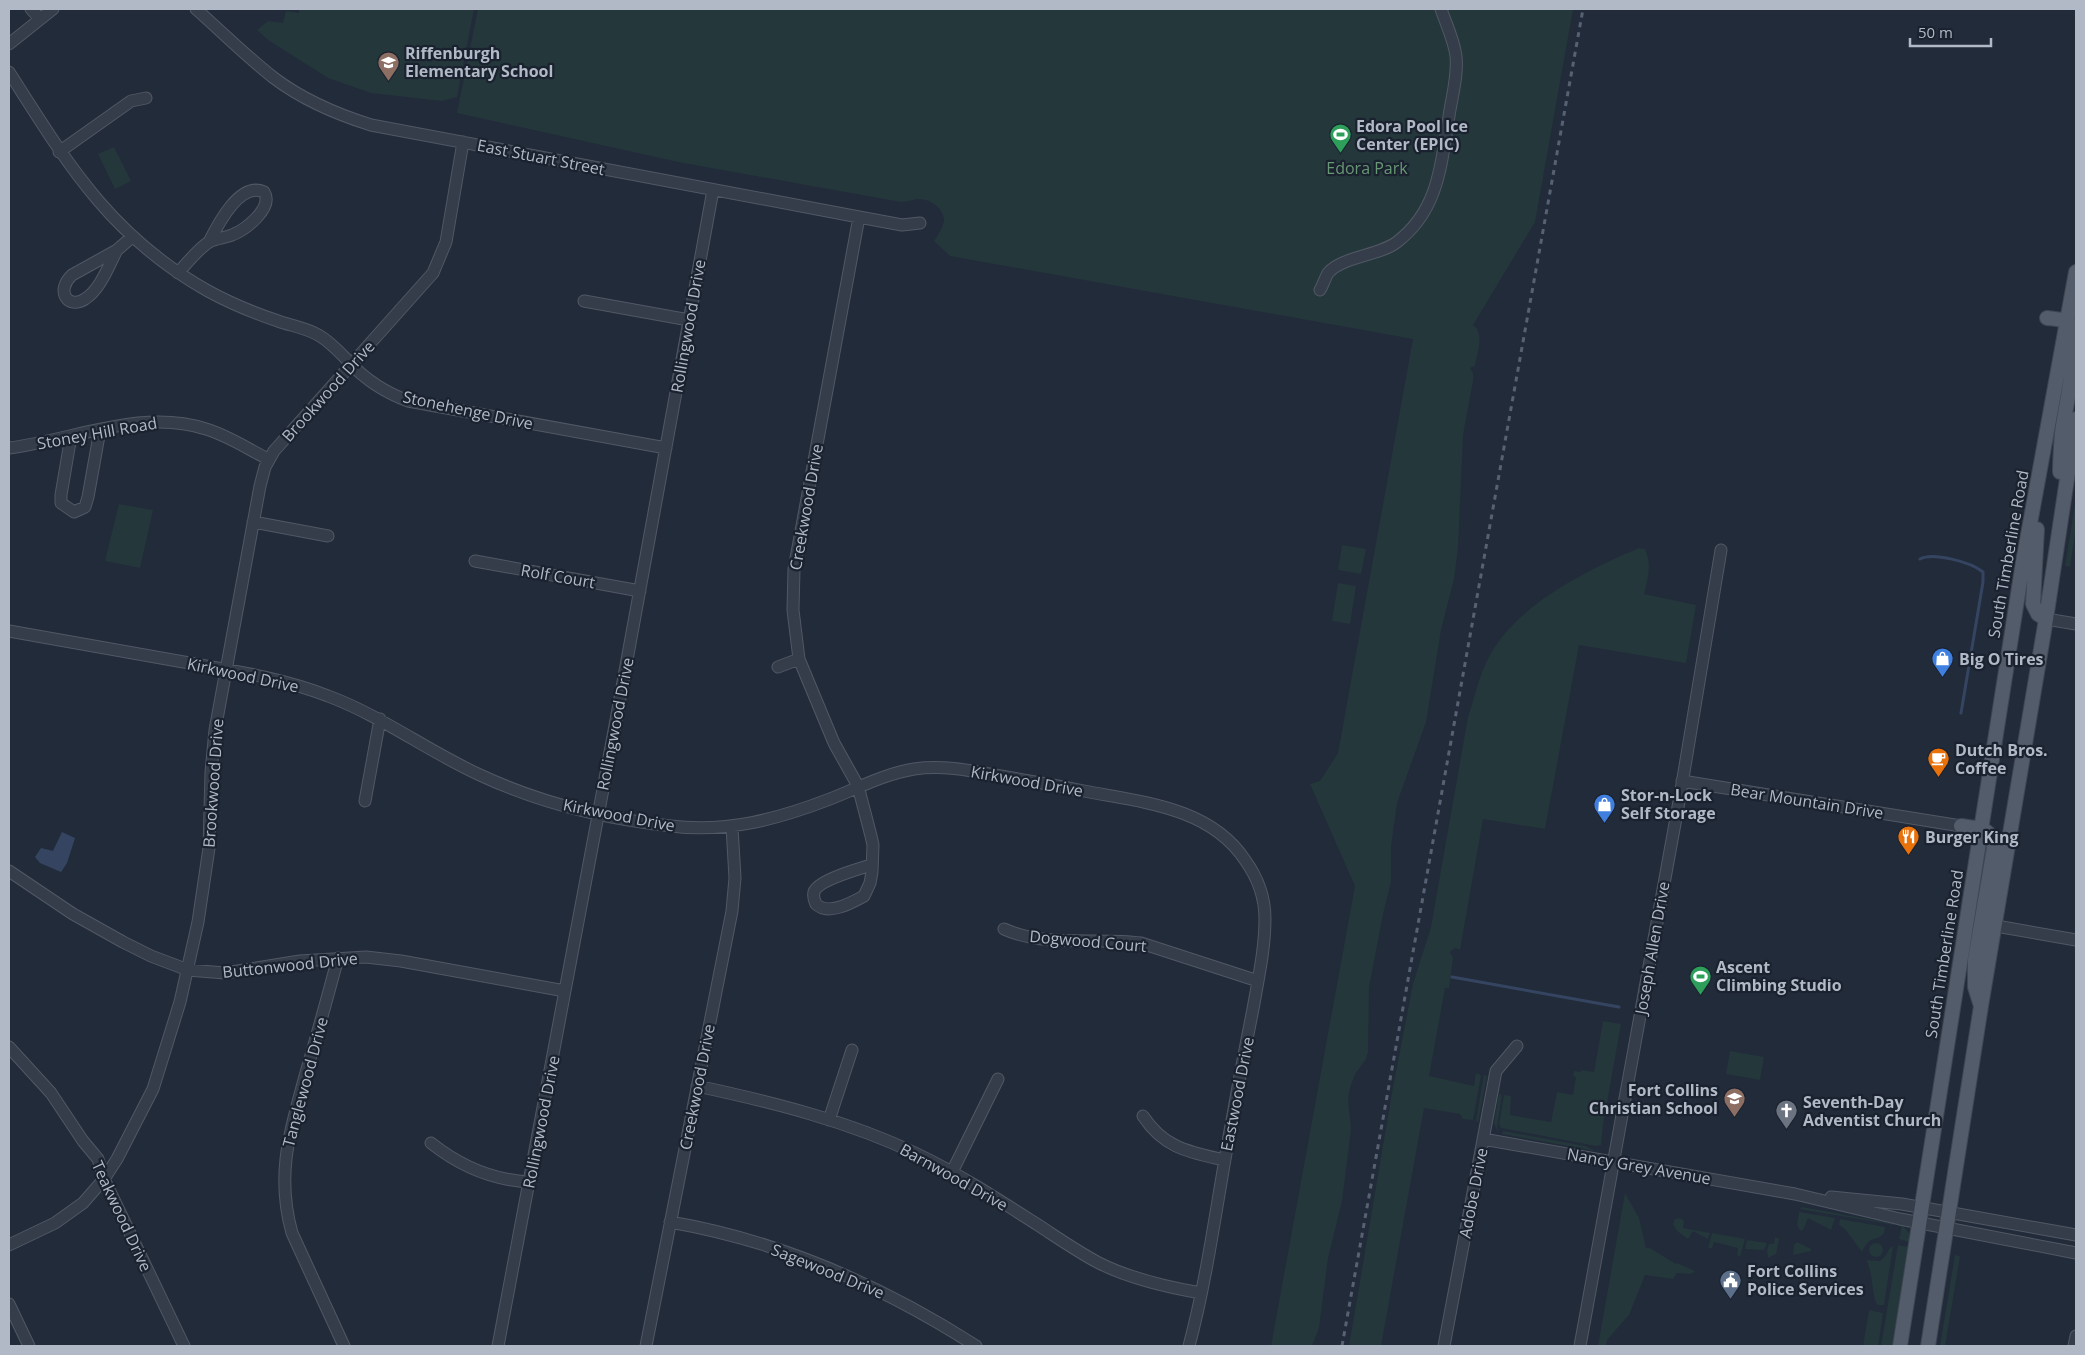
<svg xmlns="http://www.w3.org/2000/svg" width="2085" height="1355" viewBox="0 0 2085 1355" font-family="'Open Sans',sans-serif">
	<style>
		.green { fill: #24373b }
		.water { fill: #354561 }
		.lines { fill: none; stroke-linecap: round; stroke-linejoin: round }
		.stream { stroke: #354561; stroke-width: 3 }
		.minor-casing { stroke: #515865; stroke-width: 13 }
		.major-casing { stroke: #3f4653; stroke-width: 16 }
		.minor { stroke: #363d4a; stroke-width: 11 }
		.major { stroke: #535c6a; stroke-width: 14 }
		.rail { stroke: #576171; stroke-width: 3; stroke-dasharray: 5 5; stroke-linecap: butt }
		.labels { text-anchor: middle; stroke-width: 4.5; stroke-linejoin: round; paint-order: stroke }
		.poi-label { font-size: 16px; font-weight: bold; fill: #b1b8c6; stroke: #1b222f; text-anchor: start }
		.street-label { font-size: 16px; fill: #b1b8c6; stroke: #1b222f }
		.park-label { font-size: 16px; fill: #689775; stroke: #1b222f }
	</style>
	<rect width="100%" height="100%" fill="#222b3a"/>
	<path class="green" d="M 299,9 L 474,9 L 457,97 L 442,101 L 371,93 L 328,78 L 268,40 L 257,30 L 268,21 L 283,23 L 286,11 L 299,13 Z
		M 478,9 L 1573,9 L 1535,222 L 1473,325 C 1485,333 1477,353 1475,366 L 1470,368 L 1473,373 L 1473,381 L 1463,435 L 1458,548 L 1454,579 L 1441,630 L 1426,722 L 1397,803 L 1391,846 L 1391,882 L 1383,914 L 1369,987 L 1368,1052 L 1366,1059 L 1355,1074 L 1350,1088 L 1348,1099 L 1351,1129 L 1342,1201 L 1328,1258 L 1319,1328 L 1312,1346 L 1271,1346 L 1355,886 L 1310,784 L 1320,781 L 1338,753 L 1413,339 L 950,256 L 934,241 C 938,235 944,226 944,219 C 943,207 928,198 917,199 C 911,200 907,202 901,202 L 678,162 L 457,113 Z
		M 114,147 L 131,181 L 115,189 L 98,154 Z
		M 2076,498 L 2076,527 L 2070,567 L 2065,566 Z
		M 119,504 L 153,510 L 140,568 L 105,561 Z
		M 1342,545 L 1366,549 L 1361,574 L 1338,570 Z
		M 1639,548 L 1645,549 C 1652,565 1648,578 1644,594 L 1696,605 L 1686,663 L 1579,645 L 1545,829 L 1483,819 L 1460,950 L 1455,948 L 1450,952 L 1453,958 L 1449,988 L 1445,988 L 1429,1076 L 1474,1086 L 1476,1073 L 1481,1075 L 1473,1120 L 1463,1119 L 1460,1114 L 1424,1108 L 1381,1346 L 1349,1346 L 1393,1087 L 1413,984 L 1431,927 L 1468,717 C 1475,697 1479,674 1490,655 C 1518,604 1587,570 1639,548 Z
		M 1338,583 L 1356,586 L 1350,624 L 1332,621 Z
		M 1603,1021 L 1621,1024 L 1603,1125 L 1601,1145 L 1596,1146 L 1501,1128 L 1499,1124 L 1504,1095 L 1511,1096 L 1510,1115 L 1551,1122 L 1557,1092 L 1573,1095 L 1576,1077 L 1573,1076 L 1574,1071 L 1581,1072 L 1581,1070 L 1594,1072 Z
		M 1730,1051 L 1764,1057 L 1760,1080 L 1726,1074 Z
		M 1484,1075 L 1487,1076 L 1478,1122 L 1476,1121 Z
		M 1499,1094 L 1502,1095 L 1497,1127 L 1498,1133 L 1494,1123 Z
		M 1503,1131 L 1585,1146 L 1596,1151 L 1502,1134 Z
		M 1625,1193 L 1639,1218 L 1646,1248 L 1650,1248 L 1676,1264 L 1677,1263 L 1695,1271 L 1691,1274 L 1677,1273 L 1673,1279 L 1645,1275 L 1629,1315 L 1607,1340 L 1606,1346 L 1598,1346 Z
		M 1802,1207 L 1894,1224 L 1894,1225 L 1800,1209 Z
		M 1799,1212 L 1835,1218 L 1831,1230 L 1808,1218 L 1803,1230 L 1800,1230 L 1797,1225 Z
		M 1680,1218 L 1684,1221 L 1683,1228 L 1710,1233 L 1708,1239 L 1693,1231 L 1688,1239 L 1677,1231 L 1673,1224 L 1675,1219 Z
		M 1840,1219 L 1885,1227 L 1884,1233 C 1875,1244 1872,1232 1862,1252 L 1845,1229 L 1839,1225 Z
		M 1902,1225 L 1909,1233 L 1909,1242 L 1899,1239 Z
		M 1712,1233 L 1745,1239 L 1740,1257 L 1737,1255 L 1738,1248 L 1714,1242 L 1712,1248 L 1708,1248 Z
		M 1775,1237 L 1779,1239 L 1776,1254 L 1768,1258 L 1767,1250 L 1769,1244 L 1774,1244 Z
		M 1747,1240 L 1767,1243 L 1764,1250 L 1745,1249 Z
		M 1797,1242 L 1811,1249 L 1811,1251 L 1793,1255 L 1794,1245 Z
		M1869 1250a7 7 0 1 1 14 0a7 7 0 1 1-14 0Z
		M 1898,1245 L 1908,1247 L 1892,1346 L 1881,1346 Z
		M 1893,1246 L 1884,1305 L 1878,1305 C 1871,1298 1874,1273 1866,1260 L 1880,1261 C 1887,1257 1887,1249 1893,1246 Z
		M 1955,1255 L 1960,1256 L 1945,1346 L 1940,1346 Z
		M 1869,1310 L 1883,1313 L 1878,1346 L 1863,1346 Z"/>
	<path class="water" d="M 62,832 L 75,838 L 67,863 L 61,872 L 40,863 L 35,857 L 41,848 L 53,851 Z"/>
	<g class="lines">
		<path class="stream" d="M 1920,559 C 1933,552 1971,562 1983,572 L 1983,582 L 1961,713
			M 1452,977 L 1619,1007"/>
		<defs>
			<path id="minor" d="M 31,9 L 40,19
				M 196,9 C 222,32 247,57 274,78 C 303,100 336,114 371,125 L 859,217 L 902,225 L 920,223
				M 9,44 L 53,9
				M 9,72 C 67,163 110,236 208,291 C 230,303 254,313 278,321 C 292,326 307,328 320,336 C 333,344 341,354 351,364 C 367,381 387,393 408,401 L 666,448
				M 59,152 L 131,101 L 146,98
				M 859,217 L 794,569 L 793,610 L 799,659 L 834,743 L 858,786 L 871,836 L 873,845 L 872,872 L 870,883 L 864,896 C 851,903 828,916 816,904 C 814,900 813,896 814,892 C 818,880 859,869 871,865
				M 117,250 C 109,265 100,290 85,299 C 68,310 55,291 72,275 L 117,250 L 132,237
				M 178,273 C 187,263 198,249 209,242 C 216,238 225,238 232,235 C 245,230 274,208 264,192 C 240,181 218,224 209,242
				M 1320,290 C 1323,285 1325,278 1328,273 C 1343,256 1379,256 1397,242 C 1439,210 1441,164 1449,116 C 1452,96 1458,76 1456,56 C 1454,40 1446,24 1441,9
				M 584,301 L 689,320
				M 71,436 L 61,495 L 61,503 L 74,512 L 85,507 L 88,497 L 100,430
				M 9,448 C 74,440 141,408 206,429 C 227,435 248,449 268,459
				M 253,522 L 328,536
				M 475,561 L 640,591
				M 2046,619 L 2076,624
				M 9,631 C 65,641 122,651 178,661 C 228,670 280,677 328,696 C 382,716 427,751 480,775 C 540,803 606,819 671,826 C 727,833 778,819 830,799 C 858,788 884,774 914,769 C 942,765 968,770 995,775 C 1025,780 1055,785 1084,791 C 1141,802 1210,807 1245,860 C 1258,878 1265,897 1265,919 C 1265,949 1258,980 1253,1009 C 1246,1044 1239,1080 1233,1115 C 1218,1192 1209,1271 1189,1346
				M 778,667 L 799,659
				M 1682,781 L 1961,826
				M 365,801 L 380,719
				M 9,871 L 73,914 L 123,942 L 151,956 L 188,970 L 225,973 L 300,961 L 366,957 L 401,961 L 565,991
				M 1996,926 L 2076,940
				M 1004,929 C 1046,948 1096,937 1141,943 L 1258,981
				M 338,958 C 328,995 318,1032 307,1069 C 291,1128 275,1172 292,1233 L 344,1346
				M 9,1047 L 51,1093 L 83,1141 L 98,1159 L 104,1179 L 184,1346
				M 697,1086 C 772,1102 848,1121 917,1154 C 959,1174 999,1200 1038,1225 C 1058,1238 1078,1252 1099,1263 C 1131,1279 1166,1287 1201,1293
				M 1143,1116 C 1164,1148 1189,1152 1224,1160
				M 829,1120 L 852,1050
				M 1483,1139 L 1795,1194 L 1900,1219 L 2076,1253
				M 431,1143 C 460,1166 492,1180 529,1182
				M 952,1172 L 998,1079
				M 1831,1197 L 1902,1204 L 2076,1235
				M 670,1222 C 781,1241 881,1285 976,1346
				M 9,1245 L 55,1223 L 83,1203 L 104,1179 L 117,1159 L 153,1089 L 180,1002 L 198,922 L 209,848 L 211,772 L 215,730 L 260,486 L 265,467 L 274,451 L 433,273 L 446,242 L 463,142
				M 9,1304 L 29,1346
				M 498,1346 L 614,731 L 713,190
				M 646,1346 L 732,911 L 735,878 L 732,827
				M 1444,1346 L 1496,1071 L 1517,1046
				M 1580,1346 L 1680,796 L 1721,550
				M 2074,1346 L 2076,1336"/>
			<path id="major" d="M 2047,318 C 2056,319 2067,319 2072,326 C 2081,340 2064,414 2062,433 C 2061,446 2060,459 2060,472
				M 2037,529 L 2033,604 L 2038,614 L 2046,619
				M 1961,826 C 1979,829 1992,826 1994,848 L 1975,960 L 1975,987 L 1980,1003
				M 1900,1346 L 2023,562 L 2076,272
				M 1928,1346 L 1981,1006 L 2046,619 L 2076,419"/>
		</defs>
		<use href="#minor" class="minor-casing"/>
		<use href="#major" class="major-casing"/>
		<use href="#minor" class="minor"/>
		<use href="#major" class="major"/>
		<path class="rail" d="M 1342,1346 L 1583,9"/>
	</g>
	<defs>
		<symbol id="school-pin" viewBox="-11 -11 22 30"><path d="M0 17L-7.5 6A9.5 9.5 0 1 1 7.5 6Z" fill="#8d6e63" stroke="#1b222f"/><path d="M0-5L7-2L0 1L-7-2ZM-4 1L0 2.5L4 1V4Q0 6-4 4Z" fill="#fff"/></symbol>
		<symbol id="stadium-pin" viewBox="-11 -11 22 30"><path d="M0 17L-7.5 6A9.5 9.5 0 1 1 7.5 6Z" fill="#2e9e5b" stroke="#1b222f"/><path d="M0-5a6.5 5 0 1 0 0 10a6.5 5 0 1 0 0-10ZM-3.5-1.8h7v3.6h-7Z" fill="#fff"/></symbol>
		<symbol id="shop-pin" viewBox="-11 -11 22 30"><path d="M0 17L-7.5 6A9.5 9.5 0 1 1 7.5 6Z" fill="#3f7fe0" stroke="#1b222f"/><path d="M-5-2.5h2.3a2.7 3.5 0 0 1 5.4 0H5L5.5 6h-11ZM-1.5-2.5h3a1.5 2.3 0 0 0-3 0Z" fill="#fff"/></symbol>
		<symbol id="cafe-pin" viewBox="-11 -11 22 30"><path d="M0 17L-7.5 6A9.5 9.5 0 1 1 7.5 6Z" fill="#e8710a" stroke="#1b222f"/><path d="M-5.5-4.5H6V0H3Q3 3.5 0 3.5H-2.5Q-5.5 3.5-5.5 0ZM3-3.2v2h1.7v-2ZM-6 4.5H4V6H-6Z" fill="#fff"/></symbol>
		<symbol id="restaurant-pin" viewBox="-11 -11 22 30"><path d="M0 17L-7.5 6A9.5 9.5 0 1 1 7.5 6Z" fill="#e8710a" stroke="#1b222f"/><path d="M-5-6h1v4h1v-4h1v4h1v-4h1v5L-1.5 .5V6h-2V.5L-5-1ZM5-6V6H3V1.5H1.5Q1.5-4 5-6Z" fill="#fff"/></symbol>
		<symbol id="church-pin" viewBox="-11 -11 22 30"><path d="M0 17L-7.5 6A9.5 9.5 0 1 1 7.5 6Z" fill="#6b7280" stroke="#1b222f"/><path d="M-1.2-6h2.4v3.5h3.3v2.4h-3.3V6h-2.4V-.1h-3.3v-2.4h3.3Z" fill="#fff"/></symbol>
		<symbol id="civic-pin" viewBox="-11 -11 22 30"><path d="M0 17L-7.5 6A9.5 9.5 0 1 1 7.5 6Z" fill="#5c6f8a" stroke="#1b222f"/><path d="M-.6-6.5H3V-4.5H.6V-3L4-1V1h2V6H-6V1h2V-1L-.6-3ZM-1.2 2.5V6h2.4V2.5Z" fill="#fff"/></symbol>
	</defs>
	<g fill-rule="evenodd">
		<use href="#school-pin" x="376" y="50" width="25" height="34"/>
		<use href="#stadium-pin" x="1328" y="122" width="25" height="34"/>
		<use href="#shop-pin" x="1930" y="646" width="25" height="34"/>
		<use href="#cafe-pin" x="1926" y="746" width="25" height="34"/>
		<use href="#shop-pin" x="1592" y="792" width="25" height="34"/>
		<use href="#restaurant-pin" x="1896" y="824" width="25" height="34"/>
		<use href="#stadium-pin" x="1688" y="964" width="25" height="34"/>
		<use href="#school-pin" x="1722" y="1086" width="25" height="34"/>
		<use href="#church-pin" x="1774" y="1098" width="25" height="34"/>
		<use href="#civic-pin" x="1718" y="1268" width="25" height="34"/>
	</g>
	<g class="labels">
		<g class="poi-label">
			<text x="405" y="59">Riffenburgh<tspan x="405" dy="18">Elementary School</tspan></text>
			<text x="1356" y="132">Edora Pool Ice<tspan x="1356" dy="18">Center (EPIC)</tspan></text>
			<text x="1959" y="665">Big O Tires</text>
			<text x="1955" y="756">Dutch Bros.<tspan x="1955" dy="18">Coffee</tspan></text>
			<text x="1621" y="801">Stor-n-Lock<tspan x="1621" dy="18">Self Storage</tspan></text>
			<text x="1925" y="843">Burger King</text>
			<text x="1716" y="973">Ascent<tspan x="1716" dy="18">Climbing Studio</tspan></text>
			<text x="1718" y="1096" text-anchor="end">Fort Collins<tspan x="1718" dy="18">Christian School</tspan></text>
			<text x="1803" y="1108">Seventh-Day<tspan x="1803" dy="18">Adventist Church</tspan></text>
			<text x="1747" y="1277">Fort Collins<tspan x="1747" dy="18">Police Services</tspan></text>
		</g>
		<g class="street-label">
			<text transform="translate(541 157) rotate(11)" y="6">East Stuart Street</text>
			<text transform="translate(688 326) rotate(-80)" y="6">Rollingwood Drive</text>
			<text transform="translate(328 391) rotate(-48)" y="6">Brookwood Drive</text>
			<text transform="translate(468 410) rotate(12)" y="6">Stonehenge Drive</text>
			<text transform="translate(97 433) rotate(-10)" y="6">Stoney Hill Road</text>
			<text transform="translate(806 507) rotate(-80)" y="6">Creekwood Drive</text>
			<text transform="translate(2008 554) rotate(-80)" y="6">South Timberline Road</text>
			<text transform="translate(558 576) rotate(10)" y="6">Rolf Court</text>
			<text transform="translate(243 675) rotate(12)" y="6">Kirkwood Drive</text>
			<text transform="translate(615 724) rotate(-79)" y="6">Rollingwood Drive</text>
			<text transform="translate(1027 781) rotate(10)" y="6">Kirkwood Drive</text>
			<text transform="translate(213 783) rotate(-86)" y="6">Brookwood Drive</text>
			<text transform="translate(1807 801) rotate(9)" y="6">Bear Mountain Drive</text>
			<text transform="translate(619 815) rotate(11)" y="6">Kirkwood Drive</text>
			<text transform="translate(1088 941) rotate(5)" y="6">Dogwood Court</text>
			<text transform="translate(1652 948) rotate(-80)" y="6">Joseph Allen Drive</text>
			<text transform="translate(1944 954) rotate(-81)" y="6">South Timberline Road</text>
			<text transform="translate(290 965) rotate(-6)" y="6">Buttonwood Drive</text>
			<text transform="translate(305 1082) rotate(-75)" y="6">Tanglewood Drive</text>
			<text transform="translate(697 1087) rotate(-79)" y="6">Creekwood Drive</text>
			<text transform="translate(1237 1094) rotate(-79)" y="6">Eastwood Drive</text>
			<text transform="translate(541 1122) rotate(-79)" y="6">Rollingwood Drive</text>
			<text transform="translate(1639 1166) rotate(10)" y="6">Nancy Grey Avenue</text>
			<text transform="translate(954 1177) rotate(29)" y="6">Barnwood Drive</text>
			<text transform="translate(1473 1193) rotate(-79)" y="6">Adobe Drive</text>
			<text transform="translate(122 1216) rotate(65)" y="6">Teakwood Drive</text>
			<text transform="translate(828 1271) rotate(22)" y="6">Sagewood Drive</text>
		</g>
		<g class="park-label">
			<text x="1367" y="174">Edora Park</text>
		</g>
	</g>
	<rect width="2085" height="1355" fill="none" stroke="#b1b8c6" stroke-width="20"/>
	<path d="M1910 38v8h81v-8" fill="none" stroke="#b1b8c6" stroke-width="2.5"/>
	<text x="1918" y="38" font-size="15" fill="#b1b8c6" stroke="#1b222f" stroke-width="4" paint-order="stroke">50 m</text>
</svg>
